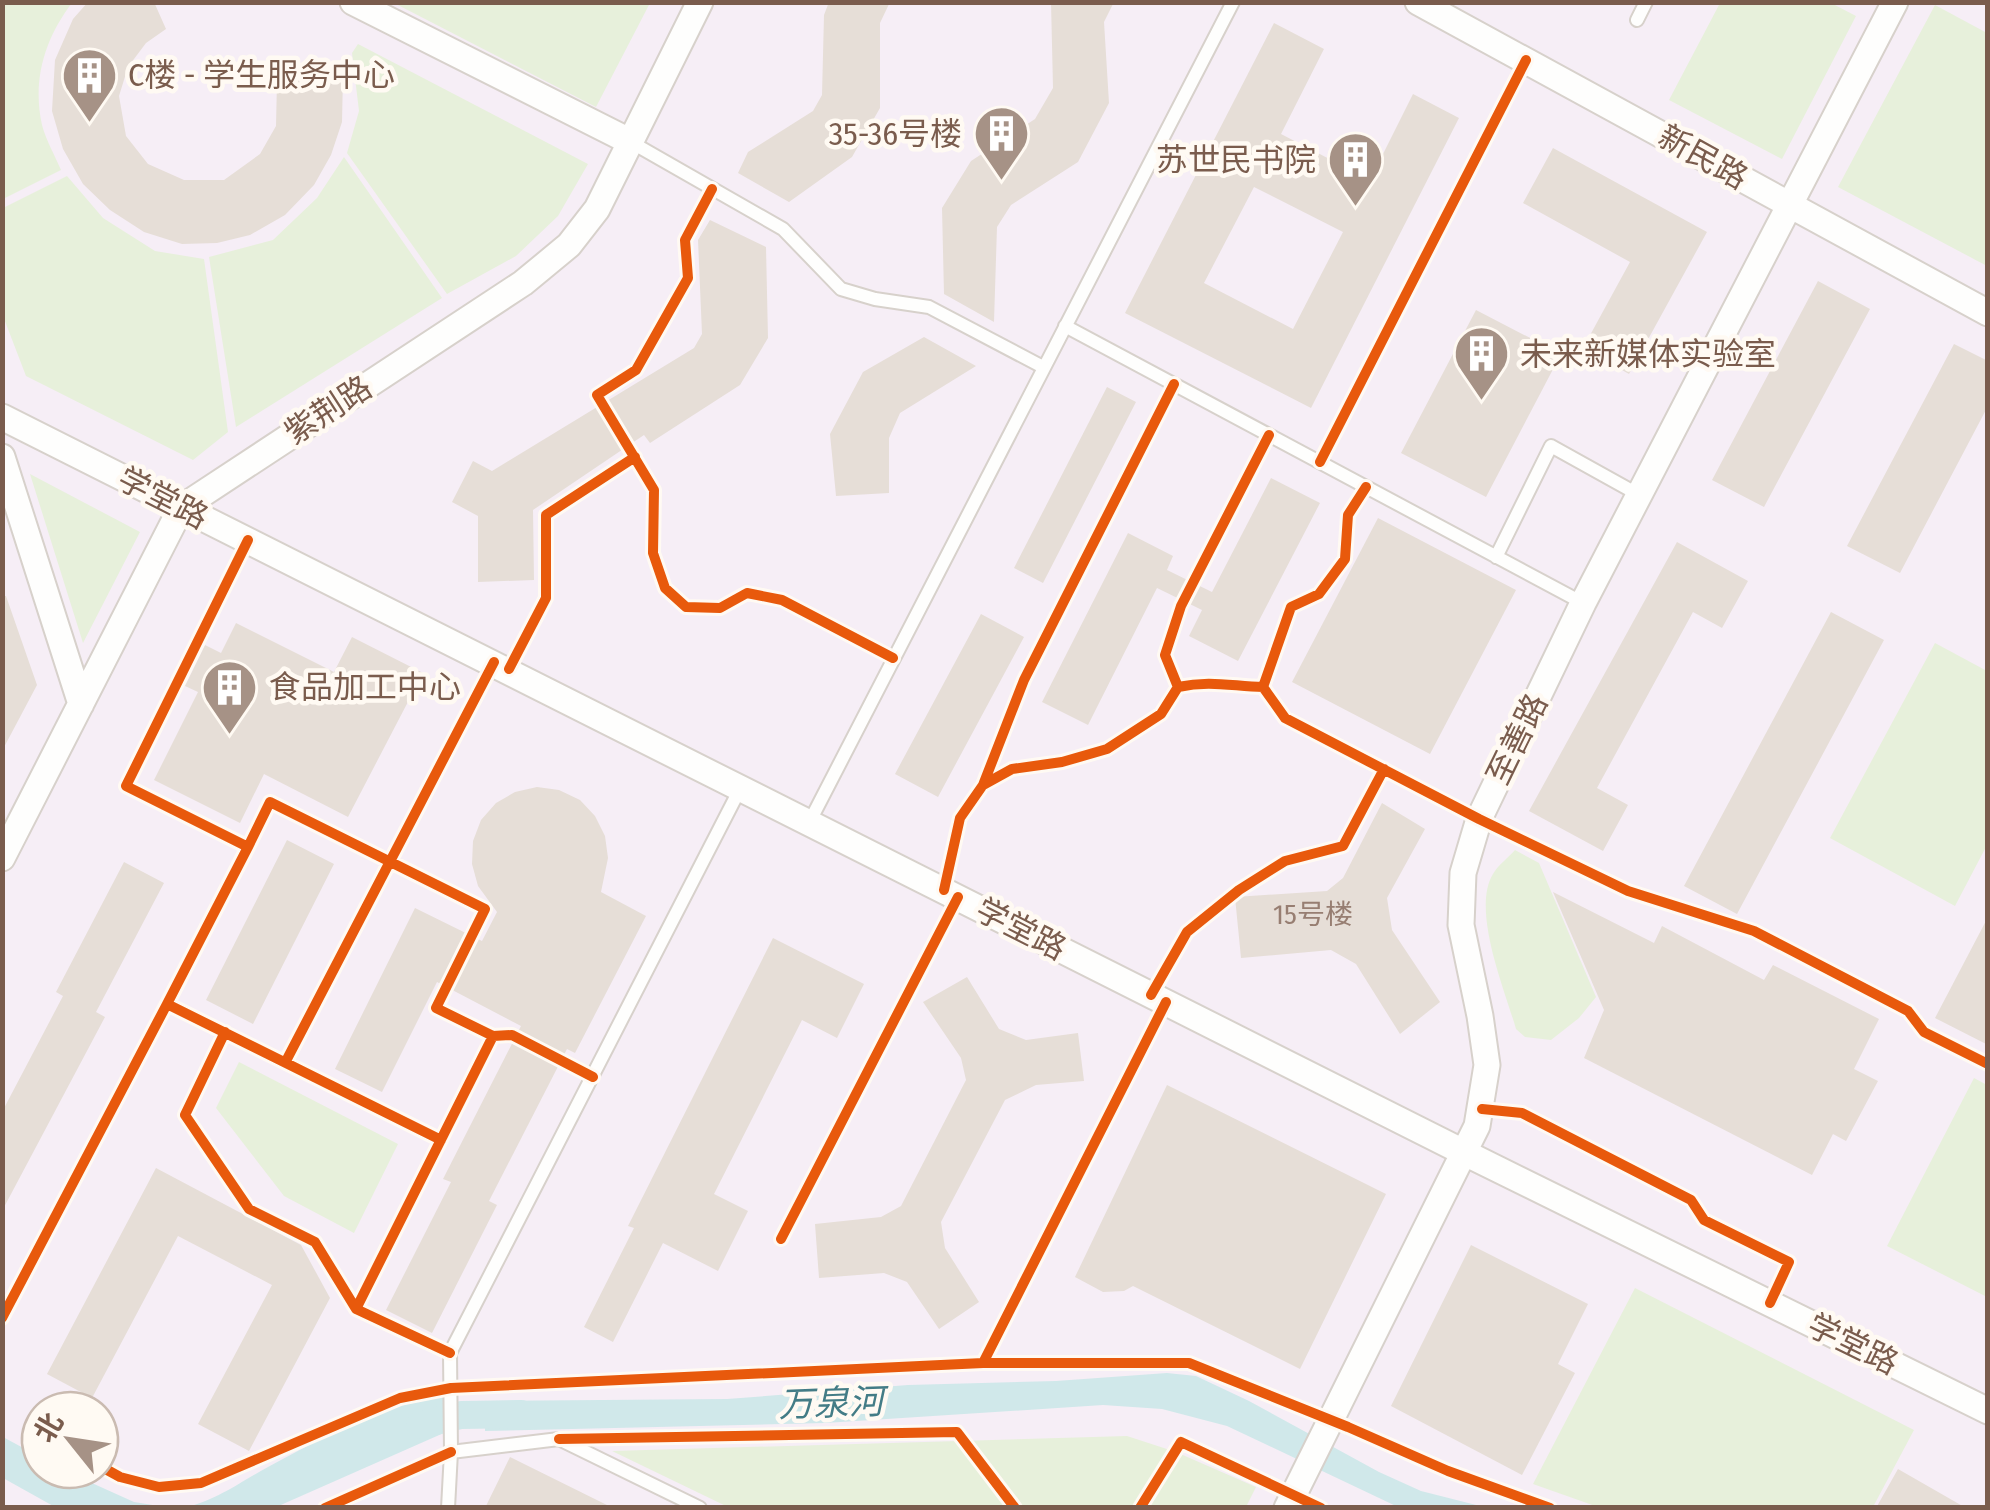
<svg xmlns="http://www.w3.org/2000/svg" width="1990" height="1510" viewBox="0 0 1990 1510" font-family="'Fira Sans Condensed','Noto Sans SC',sans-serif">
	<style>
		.education { fill: #f6eef6; fill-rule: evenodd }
		.green { fill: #e7f0db }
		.water { fill: #d0e8ea }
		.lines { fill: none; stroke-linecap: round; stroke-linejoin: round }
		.canal { stroke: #d0e8ea; stroke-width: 28 }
		.building { fill: #e6ded7; fill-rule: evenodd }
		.service-casing { stroke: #d7d1cb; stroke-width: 16 }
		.minor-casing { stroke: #d7d1cb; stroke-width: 29 }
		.service { stroke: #fefefd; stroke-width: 12 }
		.minor { stroke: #fefefd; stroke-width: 25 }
		.cycleway-casing { stroke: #fffaf3; stroke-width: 16 }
		.cycleway { stroke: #e8590c; stroke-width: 10 }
		.labels { text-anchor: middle; stroke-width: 9; stroke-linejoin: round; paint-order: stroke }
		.number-label { font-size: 28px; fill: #977e72 }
		.poi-label { font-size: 32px; fill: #7a5c4d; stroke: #fffaf3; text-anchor: start }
		.street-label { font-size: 32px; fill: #7a5c4d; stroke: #fffaf3 }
		.water-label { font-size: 35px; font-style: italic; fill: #437c86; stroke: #fffaf3 }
	</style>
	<rect width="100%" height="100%" fill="#f9f5f0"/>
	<path class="education" d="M 3,3 L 1987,3 L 1987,1507 L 3,1508 ZM 40,1410 L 100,1410 L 100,1470 L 40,1470 Z"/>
	<path class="green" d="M 3,2 L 72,3 C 45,38 32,80 42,125 C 46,140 55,156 61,170 L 3,199 Z
		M 394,3 L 650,3 L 596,107 Z
		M 1720,3 L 1831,3 L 1856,16 L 1782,159 L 1669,100 Z
		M 1935,5 L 1987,33 L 1987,266 L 1838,187 Z
		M 358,44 L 588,164 L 558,216 L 516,256 L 447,294 L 347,153 L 359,111 L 352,53 Z
		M 344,157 L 442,298 L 236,427 L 209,257 L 273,240 L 317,198 Z
		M 67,176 L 103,218 L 155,251 L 204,259 L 228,432 L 193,460 L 26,376 L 3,316 L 3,208 Z
		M 30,474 L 140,532 L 83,643 Z
		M 1935,643 L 1987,671 L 1987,845 L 1955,906 L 1830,838 Z
		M 1515,850 L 1539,863 L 1596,997 L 1579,1018 L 1551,1040 L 1525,1037 L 1516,1029 C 1505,990 1471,910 1493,874 C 1498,865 1508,858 1515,850 Z
		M 239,1062 L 398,1144 L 354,1233 L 284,1196 L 216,1108 Z
		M 1974,1078 L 1987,1085 L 1987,1297 L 1887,1246 Z
		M 1635,1288 L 1914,1430 L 1873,1507 L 1598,1507 L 1533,1484 Z
		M 1127,1436 L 1176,1452 L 1256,1487 L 1246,1507 L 728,1507 L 612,1451 Z"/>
	<path class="water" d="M 1167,1373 L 1196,1376 L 1249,1401 L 1379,1472 L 1421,1491 L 1484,1507 L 1398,1507 L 1227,1426 L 1162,1409 L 1103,1405 L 825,1423 L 485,1431 L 485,1405 L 489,1401 L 727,1399 L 908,1385 L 1056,1381 Z
		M 448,1395 L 446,1432 L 283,1504 L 275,1508 L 185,1508 C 220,1498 237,1484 268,1467 C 325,1436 383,1405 448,1395 Z
		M 3,1437 L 40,1457 L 40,1470 L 63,1470 L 134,1502 L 165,1507 L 55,1507 L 3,1478 Z"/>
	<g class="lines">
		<path class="canal" d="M 420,1425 L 461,1415 L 521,1414"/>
	</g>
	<path class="building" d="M 88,2 L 154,2 L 166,29 L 146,43 L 128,67 L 119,96 L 126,136 L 148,164 L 184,180 L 224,180 L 260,154 L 276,126 L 277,81 L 343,76 L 342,122 L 331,155 L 314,185 L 285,215 L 250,235 L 217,243 L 182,244 L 144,232 L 110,210 L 83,184 L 63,149 L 52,111 L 55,60 L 73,19 Z
		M 829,2 L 890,2 L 880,23 L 880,108 L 852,157 L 789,202 L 738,173 L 748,152 L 813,111 L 822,95 L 824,15 Z
		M 1051,2 L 1114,2 L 1104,22 L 1109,103 L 1078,162 L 1011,205 L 997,227 L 994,322 L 944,294 L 942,208 L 971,161 L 1035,119 L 1053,88 Z
		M 1274,23 L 1324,49 L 1281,134 L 1370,180 L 1413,94 L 1459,118 L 1311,408 L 1125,313 ZM 1254,187 L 1343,232 L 1293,329 L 1204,283 Z
		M 1553,148 L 1707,232 L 1629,374 L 1583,348 L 1630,262 L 1523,203 Z
		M 710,220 L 766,247 L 768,338 L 740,385 L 650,443 L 644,435 L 533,510 L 534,580 L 478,582 L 478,516 L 452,502 L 473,461 L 492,471 L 694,348 L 702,334 L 698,240 Z
		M 1818,281 L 1870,309 L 1764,507 L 1712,480 Z
		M 1476,310 L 1561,354 L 1486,497 L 1401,453 Z
		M 924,337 L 976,366 L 900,413 L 889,438 L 889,493 L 836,496 L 830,434 L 863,372 Z
		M 1954,344 L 1988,361 L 1988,406 L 1900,573 L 1847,546 Z
		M 1107,387 L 1136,402 L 1043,583 L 1014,568 Z
		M 1271,478 L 1320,503 L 1238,661 L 1189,636 L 1202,610 L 1157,588 L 1088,725 L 1042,702 L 1128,533 L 1173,556 L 1167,570 L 1212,592 Z
		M 1378,518 L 1516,590 L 1430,754 L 1292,682 Z
		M 1677,542 L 1748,581 L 1722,628 L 1693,612 L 1597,788 L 1628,805 L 1603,851 L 1529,811 Z
		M 2,596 L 6,596 L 37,685 L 2,751 Z
		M 1831,612 L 1884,640 L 1737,914 L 1684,886 Z
		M 981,614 L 1024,637 L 938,797 L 895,774 Z
		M 236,623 L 334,672 L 352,637 L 423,673 L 348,817 L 264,774 L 240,823 L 154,780 L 198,692 L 185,686 L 205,645 L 221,653 Z
		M 537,787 L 559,790 L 580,800 L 595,816 L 605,836 L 608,858 L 601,892 L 646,916 L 575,1053 L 567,1049 L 489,1201 L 497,1205 L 432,1333 L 386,1310 L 451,1182 L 443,1179 L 521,1026 L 437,982 L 382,1092 L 335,1069 L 415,908 L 482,941 L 497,912 L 478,886 L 472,864 L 473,841 L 481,820 L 496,803 L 515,792 Z
		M 1382,803 L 1425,829 L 1387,898 L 1392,930 L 1440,1002 L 1400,1034 L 1356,964 L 1331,950 L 1241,958 L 1235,897 L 1327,891 L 1343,878 Z
		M 287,840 L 334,864 L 253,1024 L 206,1000 Z
		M 124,862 L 164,883 L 96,1012 L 105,1017 L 2,1211 L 2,1112 L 63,996 L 56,992 Z
		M 1553,892 L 1654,943 L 1662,926 L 1764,980 L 1773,965 L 1879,1019 L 1854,1069 L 1878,1081 L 1846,1141 L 1833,1134 L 1812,1175 L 1584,1058 L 1604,1010 Z
		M 1988,917 L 1988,1045 L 1935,1018 Z
		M 773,938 L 864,984 L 837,1038 L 802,1020 L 714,1194 L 748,1211 L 718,1271 L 663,1243 L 613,1342 L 584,1327 L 634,1228 L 628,1226 Z
		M 967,977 L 999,1029 L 1026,1040 L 1078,1033 L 1084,1081 L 1036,1085 L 1005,1100 L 941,1222 L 945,1248 L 979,1302 L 939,1329 L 907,1282 L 884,1273 L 819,1278 L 815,1224 L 881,1217 L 901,1206 L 966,1080 L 961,1058 L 923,1002 Z
		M 1167,1085 L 1386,1194 L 1300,1369 L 1133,1286 L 1124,1291 L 1103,1292 L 1075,1277 Z
		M 156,1168 L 301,1245 L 330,1298 L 249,1451 L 198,1424 L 272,1285 L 178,1236 L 92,1398 L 47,1374 Z
		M 1471,1245 L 1588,1304 L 1558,1364 L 1575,1373 L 1522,1475 L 1391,1406 Z
		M 510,1457 L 613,1508 L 485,1508 Z
		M 1898,1469 L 1966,1508 L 1876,1508 Z"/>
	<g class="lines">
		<defs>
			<path id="service" d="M 1637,20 L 1646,2
				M 629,141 L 783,229 L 841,289 L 875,299 L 929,307 L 1043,367
				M 1065,326 L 1583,603
				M 1496,557 L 1551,446 L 1641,496
				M 810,821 L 1233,2
				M 451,1452 L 559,1439 L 700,1508
				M 448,1508 L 451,1452 L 450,1353 L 741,787"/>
			<path id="minor" d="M 353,2 L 629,141
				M 1418,2 L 1988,313
				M 2,417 L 1465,1153 L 1988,1411
				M 2,457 L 81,704
				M 2,858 L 181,508 L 523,283 L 569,245 L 597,209 L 700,2
				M 1287,1508 L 1477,1126 L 1487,1065 L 1480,1016 L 1461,925 L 1463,873 L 1479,819 L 1583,603 L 1895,2"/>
		</defs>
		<use href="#service" class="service-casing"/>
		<use href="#minor" class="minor-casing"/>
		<use href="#service" class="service"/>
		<use href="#minor" class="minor"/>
		<defs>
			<path id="cycleway" d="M 712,189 L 685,240 L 688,278 L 636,370 L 597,395 L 654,490 L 653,553 L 665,588 L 686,607 L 720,608 L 747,593 L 782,600 L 893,658
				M 1320,462 L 1526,60
				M 1366,487 L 1348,515 L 1345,559 L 1319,594 L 1291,607 L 1263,687 L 1285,718 L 1479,819 L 1628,891 L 1754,931 L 1908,1011 L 1924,1032 L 1988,1064
				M 248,540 L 126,786 L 248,847 L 167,1004 L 441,1140
				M 509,669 L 546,598 L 546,515 L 635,457
				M 1178,687 L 1165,655 L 1181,606 L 1269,435
				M 983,785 L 1024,680 L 1174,384
				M 248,847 L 270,802 L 485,909 L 436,1008 L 493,1036 L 512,1035 L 593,1077
				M 944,890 L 960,818 L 983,785 L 1012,769 L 1062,762 L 1107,749 L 1161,714 L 1178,687 C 1210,680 1231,686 1263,687
				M 1151,995 L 1187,932 L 1239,890 L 1285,861 L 1343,846 L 1384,769
				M 225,1032 L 185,1115 L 249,1209 L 315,1242 L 356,1309 L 450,1353
				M 286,1061 L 494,662
				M 1482,1109 L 1522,1113 L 1691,1200 L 1704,1220 L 1789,1262 L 1770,1303
				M 781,1239 L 958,897
				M 356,1309 L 493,1036
				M 2,1318 L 167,1004
				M 983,1363 L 1166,1002
				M 559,1439 L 957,1432 L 1015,1508
				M 100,1466 L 120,1477 L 159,1487 L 201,1483 L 400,1398 L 451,1388 L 983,1363 L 1189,1363 L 1348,1427 L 1448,1471 L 1550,1508
				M 325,1508 L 451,1452
				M 1140,1508 L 1181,1442 L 1321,1508"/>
		</defs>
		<use href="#cycleway" class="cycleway-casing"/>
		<use href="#cycleway" class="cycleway"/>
	</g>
	<defs>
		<symbol id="building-pin" viewBox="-11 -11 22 30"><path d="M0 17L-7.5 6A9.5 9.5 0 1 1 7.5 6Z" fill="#a69286" stroke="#fffaf3"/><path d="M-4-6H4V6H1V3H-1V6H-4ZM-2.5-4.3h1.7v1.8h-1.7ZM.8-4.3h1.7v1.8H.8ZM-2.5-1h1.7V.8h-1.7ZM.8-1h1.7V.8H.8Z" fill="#fff"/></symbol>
	</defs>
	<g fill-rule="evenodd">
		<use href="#building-pin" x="58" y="44" width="63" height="86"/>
		<use href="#building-pin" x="970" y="102" width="63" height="86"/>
		<use href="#building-pin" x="1324" y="128" width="63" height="86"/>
		<use href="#building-pin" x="1450" y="322" width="63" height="86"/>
		<use href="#building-pin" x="198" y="656" width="63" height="86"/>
	</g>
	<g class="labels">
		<g class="number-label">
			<text x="1313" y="924">15号楼</text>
		</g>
		<g class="poi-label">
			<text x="128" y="86">C楼 - 学生服务中心</text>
			<text x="962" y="145" text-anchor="end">35-36号楼</text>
			<text x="1316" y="171" text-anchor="end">苏世民书院</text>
			<text x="1520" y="365">未来新媒体实验室</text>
			<text x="269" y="698">食品加工中心</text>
		</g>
		<g class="street-label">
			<text transform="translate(1703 157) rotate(29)" y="11">新民路</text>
			<text transform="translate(328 410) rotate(-33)" y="11">紫荆路</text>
			<text transform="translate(163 498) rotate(27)" y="11">学堂路</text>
			<text transform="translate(1517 739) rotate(-64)" y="11">至善路</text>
			<text transform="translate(1021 929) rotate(27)" y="11">学堂路</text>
			<text transform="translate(1853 1344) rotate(26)" y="11">学堂路</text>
		</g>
		<g class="water-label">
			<text transform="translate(831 1403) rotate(-2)" y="12">万泉河</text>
		</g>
	</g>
	<rect width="1990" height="1510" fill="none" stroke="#7a5c4d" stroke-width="10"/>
	<g transform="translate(70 1440) rotate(300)"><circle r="48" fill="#fffaf3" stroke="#cabbb1" stroke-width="2.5"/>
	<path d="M0-8L18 38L0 25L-18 38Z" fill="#a69286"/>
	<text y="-15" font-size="28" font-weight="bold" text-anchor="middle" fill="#7a5c4d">北</text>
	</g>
</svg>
